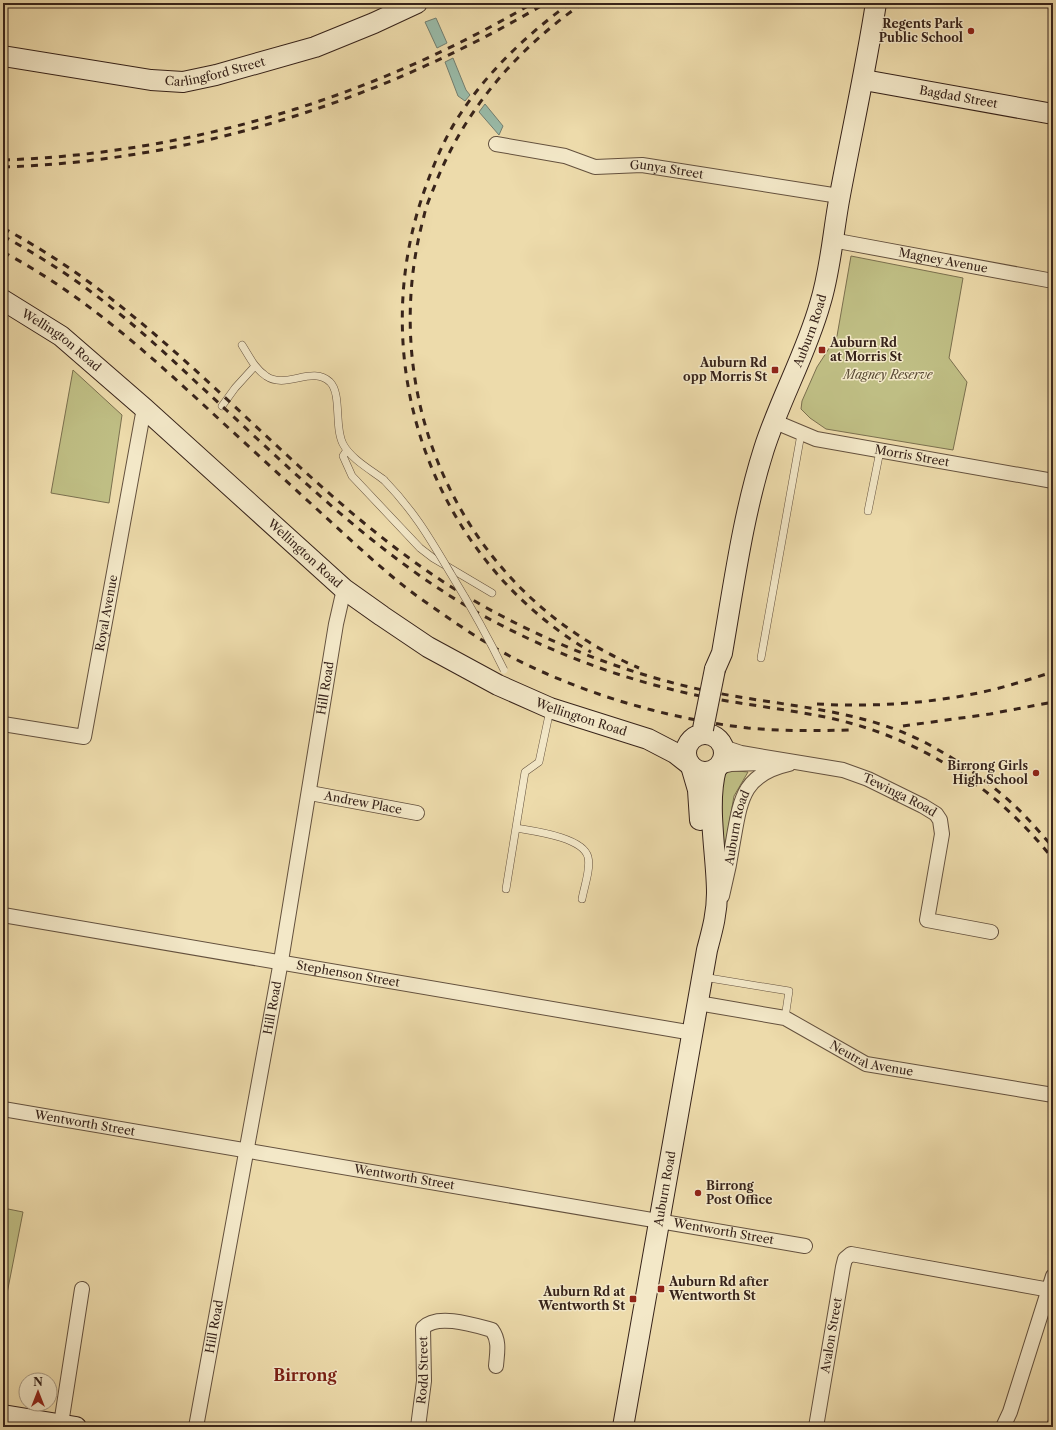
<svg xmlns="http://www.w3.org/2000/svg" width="1056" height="1430" viewBox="0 0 1056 1430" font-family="'Libre Caslon Text',serif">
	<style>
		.green { fill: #bfbe84; stroke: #7b704f }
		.water { fill: #99bba9; stroke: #727e70 }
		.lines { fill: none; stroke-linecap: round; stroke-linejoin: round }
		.lane-casing { stroke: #64513e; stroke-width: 8 }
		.street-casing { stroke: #64513e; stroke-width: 16 }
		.secondary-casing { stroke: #37231a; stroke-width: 22 }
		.lane { stroke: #f3e8c8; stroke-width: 7 }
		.street { stroke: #f3e8c8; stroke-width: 14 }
		.secondary { stroke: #f3e8c8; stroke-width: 20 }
		.rail { stroke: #37231a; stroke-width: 3; stroke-dasharray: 7 7; stroke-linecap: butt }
		.lane-bridge-casing { stroke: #64513e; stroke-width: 8; stroke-linecap: butt }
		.secondary-bridge-casing { stroke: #37231a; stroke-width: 22; stroke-linecap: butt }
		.lane-bridge { stroke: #f3e8c8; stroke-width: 7 }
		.secondary-bridge { stroke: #f3e8c8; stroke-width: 20 }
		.poi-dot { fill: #8f2418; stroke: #f3e8c8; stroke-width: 1.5 }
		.labels { text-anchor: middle; stroke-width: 3; stroke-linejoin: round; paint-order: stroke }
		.poi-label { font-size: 12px; font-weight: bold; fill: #37231a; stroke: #f3e8c8; text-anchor: end }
		.street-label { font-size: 12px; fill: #37231a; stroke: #f3e8c8 }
		.park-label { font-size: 12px; font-style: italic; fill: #594a34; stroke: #f3e8c8 }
		.district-label { font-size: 16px; font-weight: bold; fill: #7a1f14; stroke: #f3e8c8 }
	</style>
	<rect width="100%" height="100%" fill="#eddbab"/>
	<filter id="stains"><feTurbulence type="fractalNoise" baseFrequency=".005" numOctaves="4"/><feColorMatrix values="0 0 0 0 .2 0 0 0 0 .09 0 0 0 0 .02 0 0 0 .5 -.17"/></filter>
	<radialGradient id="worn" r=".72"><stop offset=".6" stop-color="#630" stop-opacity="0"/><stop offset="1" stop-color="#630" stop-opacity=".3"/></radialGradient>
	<path class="green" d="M 851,256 L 963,278 L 949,358 L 967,382 L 953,450 L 826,429 L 810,418 L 801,409 L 802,401 L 817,367 L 837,336 Z
		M 73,370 L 122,415 L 109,503 L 51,493 Z
		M 727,770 L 748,772 L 734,796 L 723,858 L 721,775 Z
		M 3,1208 L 23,1212 L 3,1314 Z"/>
	<path class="water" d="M 436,18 L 447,43 L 437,48 L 425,22 Z
		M 453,58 L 466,90 L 470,95 L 465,101 L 458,96 L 445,62 Z
		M 485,104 L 503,126 L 499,135 L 479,112 Z"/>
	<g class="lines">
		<defs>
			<path id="lane" d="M 242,345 C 249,356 255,369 266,376 C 286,390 312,365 330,382 C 342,394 334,427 343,444 C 351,459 371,470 384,480
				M 222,406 L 235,388 L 255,366
				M 347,450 L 343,456 L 352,476 L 420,548 L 433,558 L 492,593
				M 868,511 L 880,451
				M 761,658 L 801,434
				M 516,828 C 533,831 583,837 588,857 C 591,869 584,887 582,899
				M 506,889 L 525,772 L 539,762 L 550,710
				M 703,977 L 789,991 L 785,1018"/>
			<g id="street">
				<path id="s1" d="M 496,144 L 565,156 L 595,167 L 642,165 L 839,196"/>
				<path id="s2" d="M 832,240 L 1053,281"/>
				<path id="s3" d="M 773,421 L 816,439 L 1053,481"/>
				<path id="s4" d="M 3,724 L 84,737 L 144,408"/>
				<path id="s5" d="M 721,743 L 729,749 L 741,753 L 843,770 L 868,779 L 923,806 L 936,814 L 940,820 L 942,834 L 927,920 L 991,932"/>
				<path d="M 719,767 L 731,764 L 763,763"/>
				<path id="s6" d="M 310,793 L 417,813"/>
				<path id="s7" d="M 722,896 C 727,876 731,856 734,836 C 741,796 745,774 789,764"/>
				<path id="s8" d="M 3,915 L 693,1033"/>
				<path id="s9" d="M 698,1003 L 785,1018 L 866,1064 L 1053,1095"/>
				<path id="s10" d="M 3,1109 C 270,1156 538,1198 805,1246"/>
				<path d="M 61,1424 L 82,1289"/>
				<path id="s11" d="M 196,1427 L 281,961 L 336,624 L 344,589"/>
				<path id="s12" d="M 418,1427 L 424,1381 L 423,1328 C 437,1313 474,1325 492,1330 C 500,1341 497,1353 496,1366"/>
				<path id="s13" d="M 816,1427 L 843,1267 L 845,1259 L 851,1254 L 1050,1290"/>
				<path d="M 1003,1427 L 1010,1412 L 1053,1276"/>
			</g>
			<g id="secondary">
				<path id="s14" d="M 3,56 L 151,80 L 183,82 L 216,75 L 315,47 L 374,23 L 417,3"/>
				<path id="s15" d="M 864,80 L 1053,114"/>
				<path id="s16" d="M 3,300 L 61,336 L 144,408 L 344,589 L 382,616 L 428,647 L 498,685 L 550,708 L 648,739 L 675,753 L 689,764"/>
				<path id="s17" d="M 715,669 L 722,653 C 734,584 743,515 764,449 C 780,399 806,354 820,304 C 831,269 833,231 840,195 C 852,131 866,68 876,3"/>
				<circle cx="705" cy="753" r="19"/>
				<path d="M 691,766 L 698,790 L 700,820"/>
				<path d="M 3,1415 L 76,1427"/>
				<path id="s18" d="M 623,1427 L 707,950 C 712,931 717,914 717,893 C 717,855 706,806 716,769"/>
			</g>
		</defs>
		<use href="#lane" class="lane-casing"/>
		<use href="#street" class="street-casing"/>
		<use href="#secondary" class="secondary-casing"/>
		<use href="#lane" class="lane"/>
		<use href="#street" class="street"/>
		<use href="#secondary" class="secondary"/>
		<path class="rail" d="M 570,3 C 529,33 489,70 461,113 C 446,135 435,161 426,186 C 362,360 431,558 591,652
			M 583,3 C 517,49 464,110 435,185 C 431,195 426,206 424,216 C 374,399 463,593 639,668
			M 3,160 C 189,154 373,97 533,3
			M 3,167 C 195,161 382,100 546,3
			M 3,228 C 191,327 311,517 500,615 C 568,651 641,678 717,693 C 789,707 862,709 928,744 C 959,761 989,782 1015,806 C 1028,818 1040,833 1053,847
			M 3,236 C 36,254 68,274 98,297 C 133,323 165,353 197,383 C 290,468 383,563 495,622 C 550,651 609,674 670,689 C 723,703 777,707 830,718 C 920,738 996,787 1053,859
			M 3,252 C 85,295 153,358 221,421 C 258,455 295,489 332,523 C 362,550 391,578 424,601 C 462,628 502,655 545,673 C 608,701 679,720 748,728 C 782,731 815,731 849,730
			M 817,704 C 869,707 922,704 973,694 C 1000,689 1027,680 1053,672
			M 903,726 L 990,714 L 1053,702
			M 1047,1427 L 1053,1410"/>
		<defs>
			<path id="lane-bridge" d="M 384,480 C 414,511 429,537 451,574 C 470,605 488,637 504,670"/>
			<path id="secondary-bridge" d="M 703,729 L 715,669"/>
		</defs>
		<use href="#lane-bridge" class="lane-bridge-casing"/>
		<use href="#secondary-bridge" class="secondary-bridge-casing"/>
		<use href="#lane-bridge" class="lane-bridge"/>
		<use href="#secondary-bridge" class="secondary-bridge"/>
	</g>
	<g class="poi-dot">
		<circle cx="971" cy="31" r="4"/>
		<rect x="818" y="346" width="8" height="8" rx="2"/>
		<rect x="771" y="366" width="8" height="8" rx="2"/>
		<circle cx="1036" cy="773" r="4"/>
		<circle cx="698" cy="1193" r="4"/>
		<rect x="657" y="1285" width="8" height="8" rx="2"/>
		<rect x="629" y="1295" width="8" height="8" rx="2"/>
	</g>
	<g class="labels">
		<g class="poi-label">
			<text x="963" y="28">Regents Park<tspan x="963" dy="14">Public School</tspan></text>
			<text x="830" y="347" text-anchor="start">Auburn Rd<tspan x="830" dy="14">at Morris St</tspan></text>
			<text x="767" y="367">Auburn Rd<tspan x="767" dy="14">opp Morris St</tspan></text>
			<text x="1028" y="770">Birrong Girls<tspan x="1028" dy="14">High School</tspan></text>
			<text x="706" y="1190" text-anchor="start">Birrong<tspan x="706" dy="14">Post Office</tspan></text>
			<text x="669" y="1286" text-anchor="start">Auburn Rd after<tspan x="669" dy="14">Wentworth St</tspan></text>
			<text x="625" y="1296">Auburn Rd at<tspan x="625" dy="14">Wentworth St</tspan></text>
		</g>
		<g class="street-label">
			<text dy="4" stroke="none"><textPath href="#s14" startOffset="215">Carlingford Street</textPath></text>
			<text dy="4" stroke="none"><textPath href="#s15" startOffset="96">Bagdad Street</textPath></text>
			<text dy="4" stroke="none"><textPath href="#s1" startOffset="174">Gunya Street</textPath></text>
			<text dy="4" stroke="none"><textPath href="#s2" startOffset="113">Magney Avenue</textPath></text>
			<text dy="4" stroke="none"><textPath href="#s17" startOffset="353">Auburn Road</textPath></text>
			<text dy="4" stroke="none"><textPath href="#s16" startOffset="71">Wellington Road</textPath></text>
			<text dy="4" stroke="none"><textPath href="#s3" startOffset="144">Morris Street</textPath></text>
			<text dy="4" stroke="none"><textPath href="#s16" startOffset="395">Wellington Road</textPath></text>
			<text dy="4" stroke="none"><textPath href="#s4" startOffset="208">Royal Avenue</textPath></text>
			<text dy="4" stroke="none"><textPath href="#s11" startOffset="750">Hill Road</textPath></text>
			<text dy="4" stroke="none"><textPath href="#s16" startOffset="719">Wellington Road</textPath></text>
			<text dy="4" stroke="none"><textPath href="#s5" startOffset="188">Tewinga Road</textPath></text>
			<text dy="4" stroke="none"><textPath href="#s6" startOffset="54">Andrew Place</textPath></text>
			<text dy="4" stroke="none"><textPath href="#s7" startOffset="70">Auburn Road</textPath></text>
			<text dy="4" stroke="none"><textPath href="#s8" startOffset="350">Stephenson Street</textPath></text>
			<text dy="4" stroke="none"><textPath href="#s11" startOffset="426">Hill Road</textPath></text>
			<text dy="4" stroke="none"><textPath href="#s9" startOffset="185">Neutral Avenue</textPath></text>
			<text dy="4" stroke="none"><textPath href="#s10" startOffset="83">Wentworth Street</textPath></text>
			<text dy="4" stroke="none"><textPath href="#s10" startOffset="407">Wentworth Street</textPath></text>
			<text dy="4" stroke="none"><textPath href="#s18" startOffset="242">Auburn Road</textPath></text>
			<text dy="4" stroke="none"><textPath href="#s10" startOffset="731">Wentworth Street</textPath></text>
			<text dy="4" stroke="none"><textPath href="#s11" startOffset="102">Hill Road</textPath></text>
			<text dy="4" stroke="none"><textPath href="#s13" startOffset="93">Avalon Street</textPath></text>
			<text dy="4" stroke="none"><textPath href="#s12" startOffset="57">Rodd Street</textPath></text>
		</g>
		<g class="park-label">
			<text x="888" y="379">Magney Reserve</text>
		</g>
		<g class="district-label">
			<text x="305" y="1381">Birrong</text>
		</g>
	</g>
	<rect width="1056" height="1430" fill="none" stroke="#eddbab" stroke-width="16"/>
	<rect x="4" y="4" width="1048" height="1422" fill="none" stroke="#37231a" stroke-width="2"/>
	<rect x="8" y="8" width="1040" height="1414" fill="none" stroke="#37231a"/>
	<g transform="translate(38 1392)"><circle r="19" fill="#f3e8c8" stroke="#a89982"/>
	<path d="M0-3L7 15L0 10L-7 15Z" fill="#8f2418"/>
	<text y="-6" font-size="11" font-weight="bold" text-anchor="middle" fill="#37231a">N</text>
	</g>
	<rect width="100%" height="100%" filter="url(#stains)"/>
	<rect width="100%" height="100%" fill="url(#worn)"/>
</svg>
